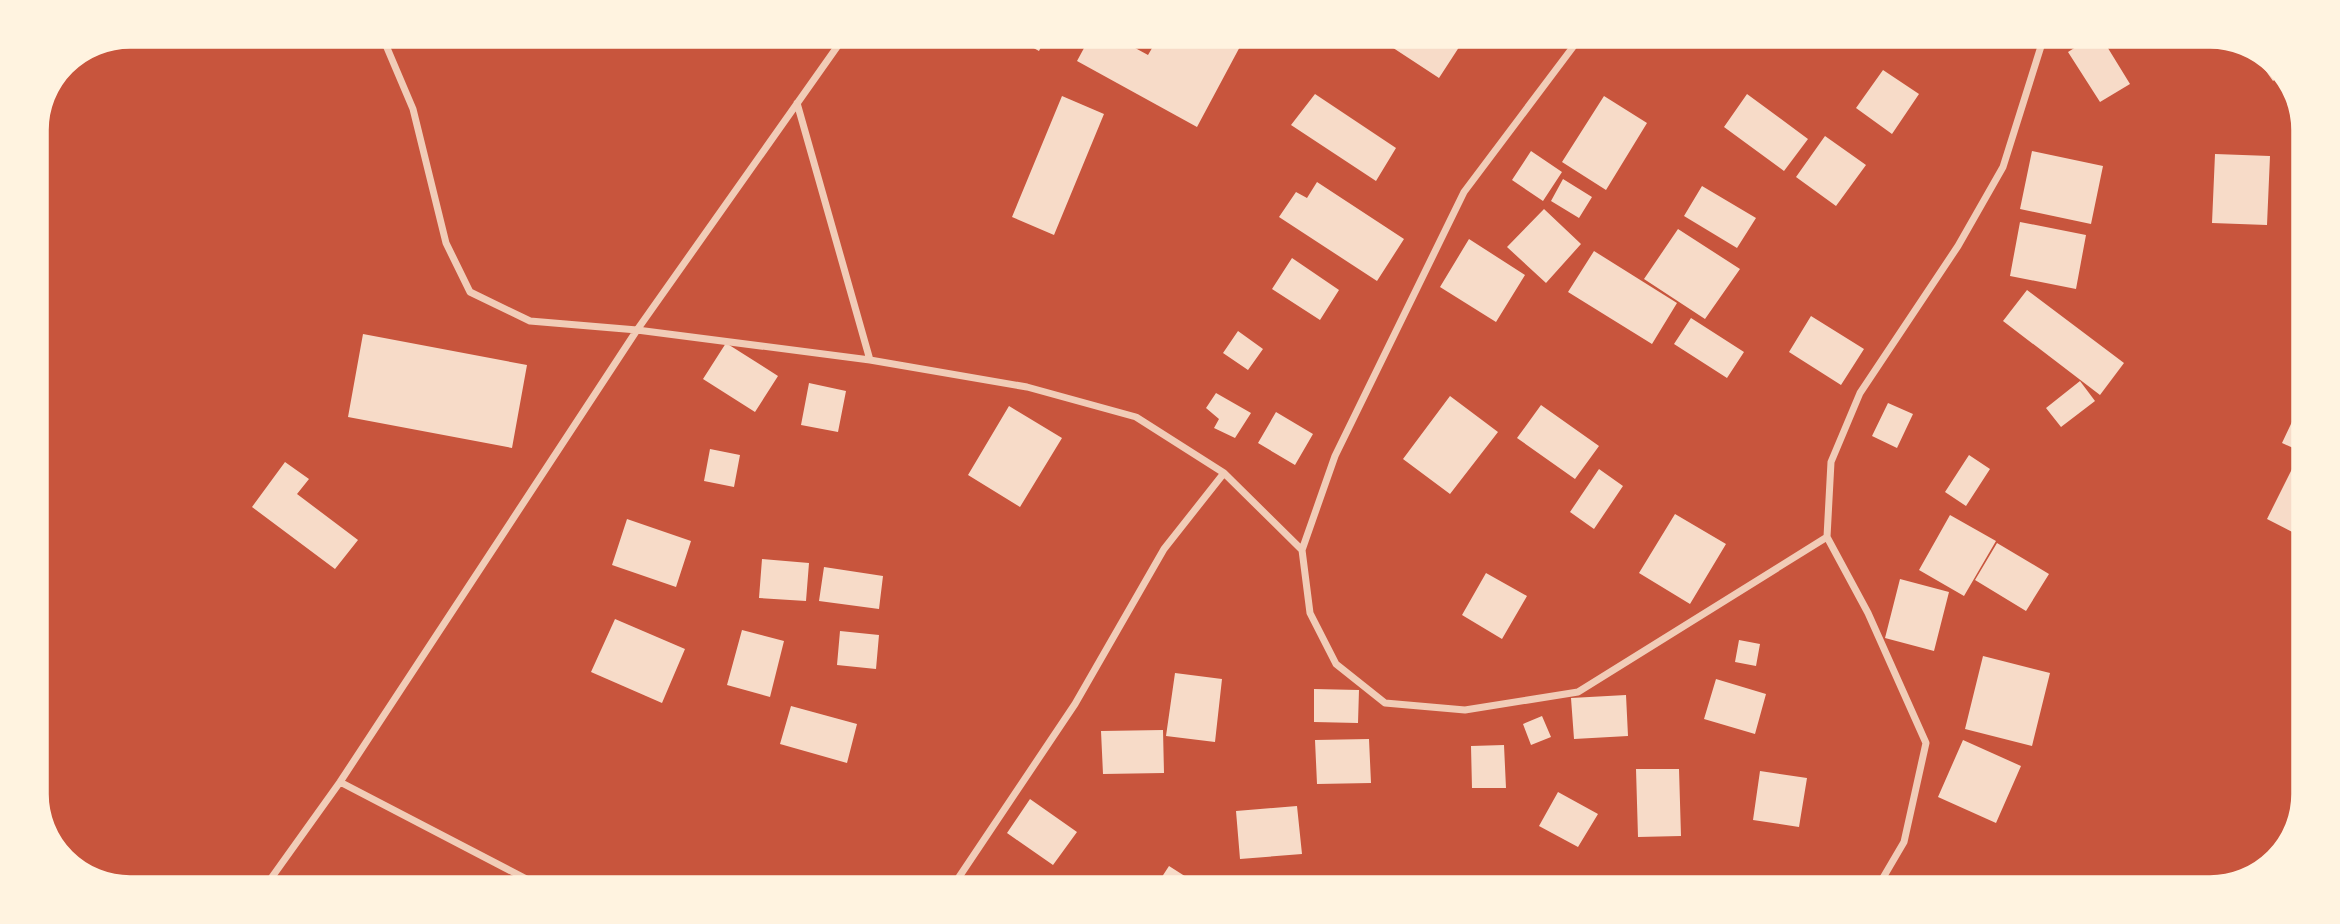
<svg xmlns="http://www.w3.org/2000/svg" width="2340" height="924" viewBox="0 0 2340 924" font-family="'Varela Round',sans-serif">
	<style>
		.building { fill: #f7dbc8 }
		.lines { fill: none; stroke-linecap: round; stroke-linejoin: round }
		.minor { stroke: #f1ccb7; stroke-width: 7 }
		.rim { fill: none; stroke: #fff3e0; stroke-width: 3.5 }
	</style>
	<rect width="100%" height="100%" fill="#c8553d"/>
	<path class="building" d="M 229,35 L 258,35 L 238,48 Z
		M 1013,37 L 1046,37 L 1039,51 Z
		M 1090,37 L 1115,37 L 1148,55 L 1158,38 L 1237,38 L 1243,41 L 1197,127 L 1077,61 Z
		M 1378,38 L 1465,38 L 1439,78 Z
		M 2087,40 L 2103,40 L 2130,84 L 2100,102 L 2068,52 Z
		M 2256,51 L 2285,72 L 2273,81 L 2253,53 Z
		M 1883,70 L 1919,94 L 1892,134 L 1856,108 Z
		M 1315,94 L 1396,148 L 1376,181 L 1291,125 Z
		M 1747,94 L 1808,139 L 1784,171 L 1724,127 Z
		M 1062,96 L 1104,114 L 1054,235 L 1012,217 Z
		M 1604,96 L 1647,123 L 1606,190 L 1562,162 Z
		M 1825,136 L 1866,165 L 1836,206 L 1796,177 Z
		M 1531,151 L 1562,172 L 1543,201 L 1512,180 Z
		M 2032,151 L 2103,166 L 2091,224 L 2020,209 Z
		M 2215,154 L 2270,156 L 2267,225 L 2212,223 Z
		M 1563,179 L 1592,197 L 1579,218 L 1551,201 Z
		M 1317,182 L 1404,239 L 1377,281 L 1279,217 L 1296,192 L 1307,198 Z
		M 1702,186 L 1756,218 L 1737,248 L 1684,216 Z
		M 1544,209 L 1581,244 L 1546,283 L 1507,247 Z
		M 2020,222 L 2086,235 L 2076,289 L 2010,276 Z
		M 1678,229 L 1740,269 L 1705,319 L 1644,279 Z
		M 1469,239 L 1525,275 L 1496,322 L 1440,287 Z
		M 1594,251 L 1677,303 L 1652,344 L 1568,292 Z
		M 1292,258 L 1339,290 L 1320,320 L 1272,289 Z
		M 2027,290 L 2124,363 L 2100,395 L 2003,321 Z
		M 1811,316 L 1864,349 L 1841,385 L 1789,352 Z
		M 1691,318 L 1744,352 L 1727,378 L 1674,344 Z
		M 1238,331 L 1263,349 L 1248,370 L 1223,353 Z
		M 363,334 L 527,365 L 512,448 L 348,417 Z
		M 726,343 L 778,376 L 755,412 L 703,379 Z
		M 2080,381 L 2095,401 L 2061,427 L 2046,408 Z
		M 809,383 L 846,391 L 838,432 L 801,425 Z
		M 1216,393 L 1251,413 L 1235,438 L 1214,428 L 1219,419 L 1206,408 Z
		M 1450,396 L 1498,432 L 1450,494 L 1403,459 Z
		M 1888,403 L 1913,414 L 1897,448 L 1872,436 Z
		M 1541,405 L 1599,446 L 1575,479 L 1517,438 Z
		M 1009,406 L 1062,438 L 1020,507 L 968,475 Z
		M 2299,407 L 2303,409 L 2302,452 L 2282,443 Z
		M 1276,412 L 1313,434 L 1295,465 L 1258,443 Z
		M 710,449 L 740,455 L 734,487 L 704,481 Z
		M 1969,455 L 1990,469 L 1966,506 L 1945,492 Z
		M 2298,457 L 2302,459 L 2302,537 L 2267,519 Z
		M 285,462 L 309,479 L 297,494 L 358,540 L 335,569 L 252,507 Z
		M 1599,469 L 1623,486 L 1594,529 L 1570,512 Z
		M 1675,514 L 1726,544 L 1690,604 L 1639,573 Z
		M 1950,515 L 1996,541 L 1964,596 L 1919,570 Z
		M 627,519 L 691,541 L 676,587 L 612,565 Z
		M 1997,543 L 2049,574 L 2026,611 L 1975,580 Z
		M 762,559 L 809,563 L 806,601 L 759,598 Z
		M 824,567 L 883,576 L 879,609 L 819,601 Z
		M 1486,573 L 1527,596 L 1502,639 L 1462,615 Z
		M 1900,579 L 1949,592 L 1934,651 L 1885,638 Z
		M 615,619 L 685,649 L 662,703 L 591,672 Z
		M 742,630 L 784,641 L 770,697 L 727,685 Z
		M 840,631 L 879,635 L 876,669 L 837,665 Z
		M 1739,640 L 1760,644 L 1756,666 L 1735,662 Z
		M 1983,656 L 2050,673 L 2032,746 L 1965,729 Z
		M 1175,673 L 1222,679 L 1215,742 L 1166,736 Z
		M 1716,679 L 1766,694 L 1755,734 L 1704,719 Z
		M 1314,689 L 1359,690 L 1358,723 L 1314,722 Z
		M 1626,695 L 1628,736 L 1574,739 L 1571,698 Z
		M 791,706 L 857,724 L 847,763 L 780,744 Z
		M 1542,716 L 1551,737 L 1531,745 L 1523,724 Z
		M 1163,730 L 1164,773 L 1103,774 L 1101,731 Z
		M 1369,739 L 1371,783 L 1317,784 L 1315,740 Z
		M 1963,740 L 2021,766 L 1996,823 L 1938,797 Z
		M 1504,745 L 1506,788 L 1472,788 L 1471,746 Z
		M 1636,769 L 1679,769 L 1681,836 L 1638,837 Z
		M 1760,771 L 1807,778 L 1799,827 L 1753,820 Z
		M 1558,792 L 1598,814 L 1578,847 L 1539,826 Z
		M 1030,799 L 1077,832 L 1053,865 L 1007,833 Z
		M 1297,806 L 1302,854 L 1240,859 L 1236,811 Z
		M 1169,866 L 1202,887 L 1156,886 Z"/>
	<g class="lines">
		<path class="minor" d="M 382,36 L 413,109 L 446,243 L 470,292 L 530,321 L 637,330 L 870,360 L 1027,387 L 1136,417 L 1224,473 L 1302,550
			M 1579,39 L 1464,192 L 1335,456 L 1302,550 L 1310,613 L 1336,664 L 1385,703 L 1465,710 L 1578,692 L 1827,537
			M 797,103 L 870,360
			M 2303,328 L 2299,309 L 2304,259
			M 340,782 L 538,885
			M 267,884 L 340,782 L 637,330 L 844,37
			M 953,886 L 1075,704 L 1164,549 L 1224,473
			M 1877,888 L 1904,842 L 1926,743 L 1868,613 L 1827,537 L 1831,462 L 1860,393 L 1958,246 L 2003,167 L 2043,40"/>
	</g>
	<path d="M0 0H2340V924H0ZM130 47H2210A83 83 0 0 1 2293 130V794A83 83 0 0 1 2210 877H130A83 83 0 0 1 47 794V130A83 83 0 0 1 130 47Z" fill="#fff3e0" fill-rule="evenodd"/>
	<path class="rim" d="M130 47H2210A83 83 0 0 1 2293 130V794A83 83 0 0 1 2210 877H130A83 83 0 0 1 47 794V130A83 83 0 0 1 130 47Z"/>
</svg>
